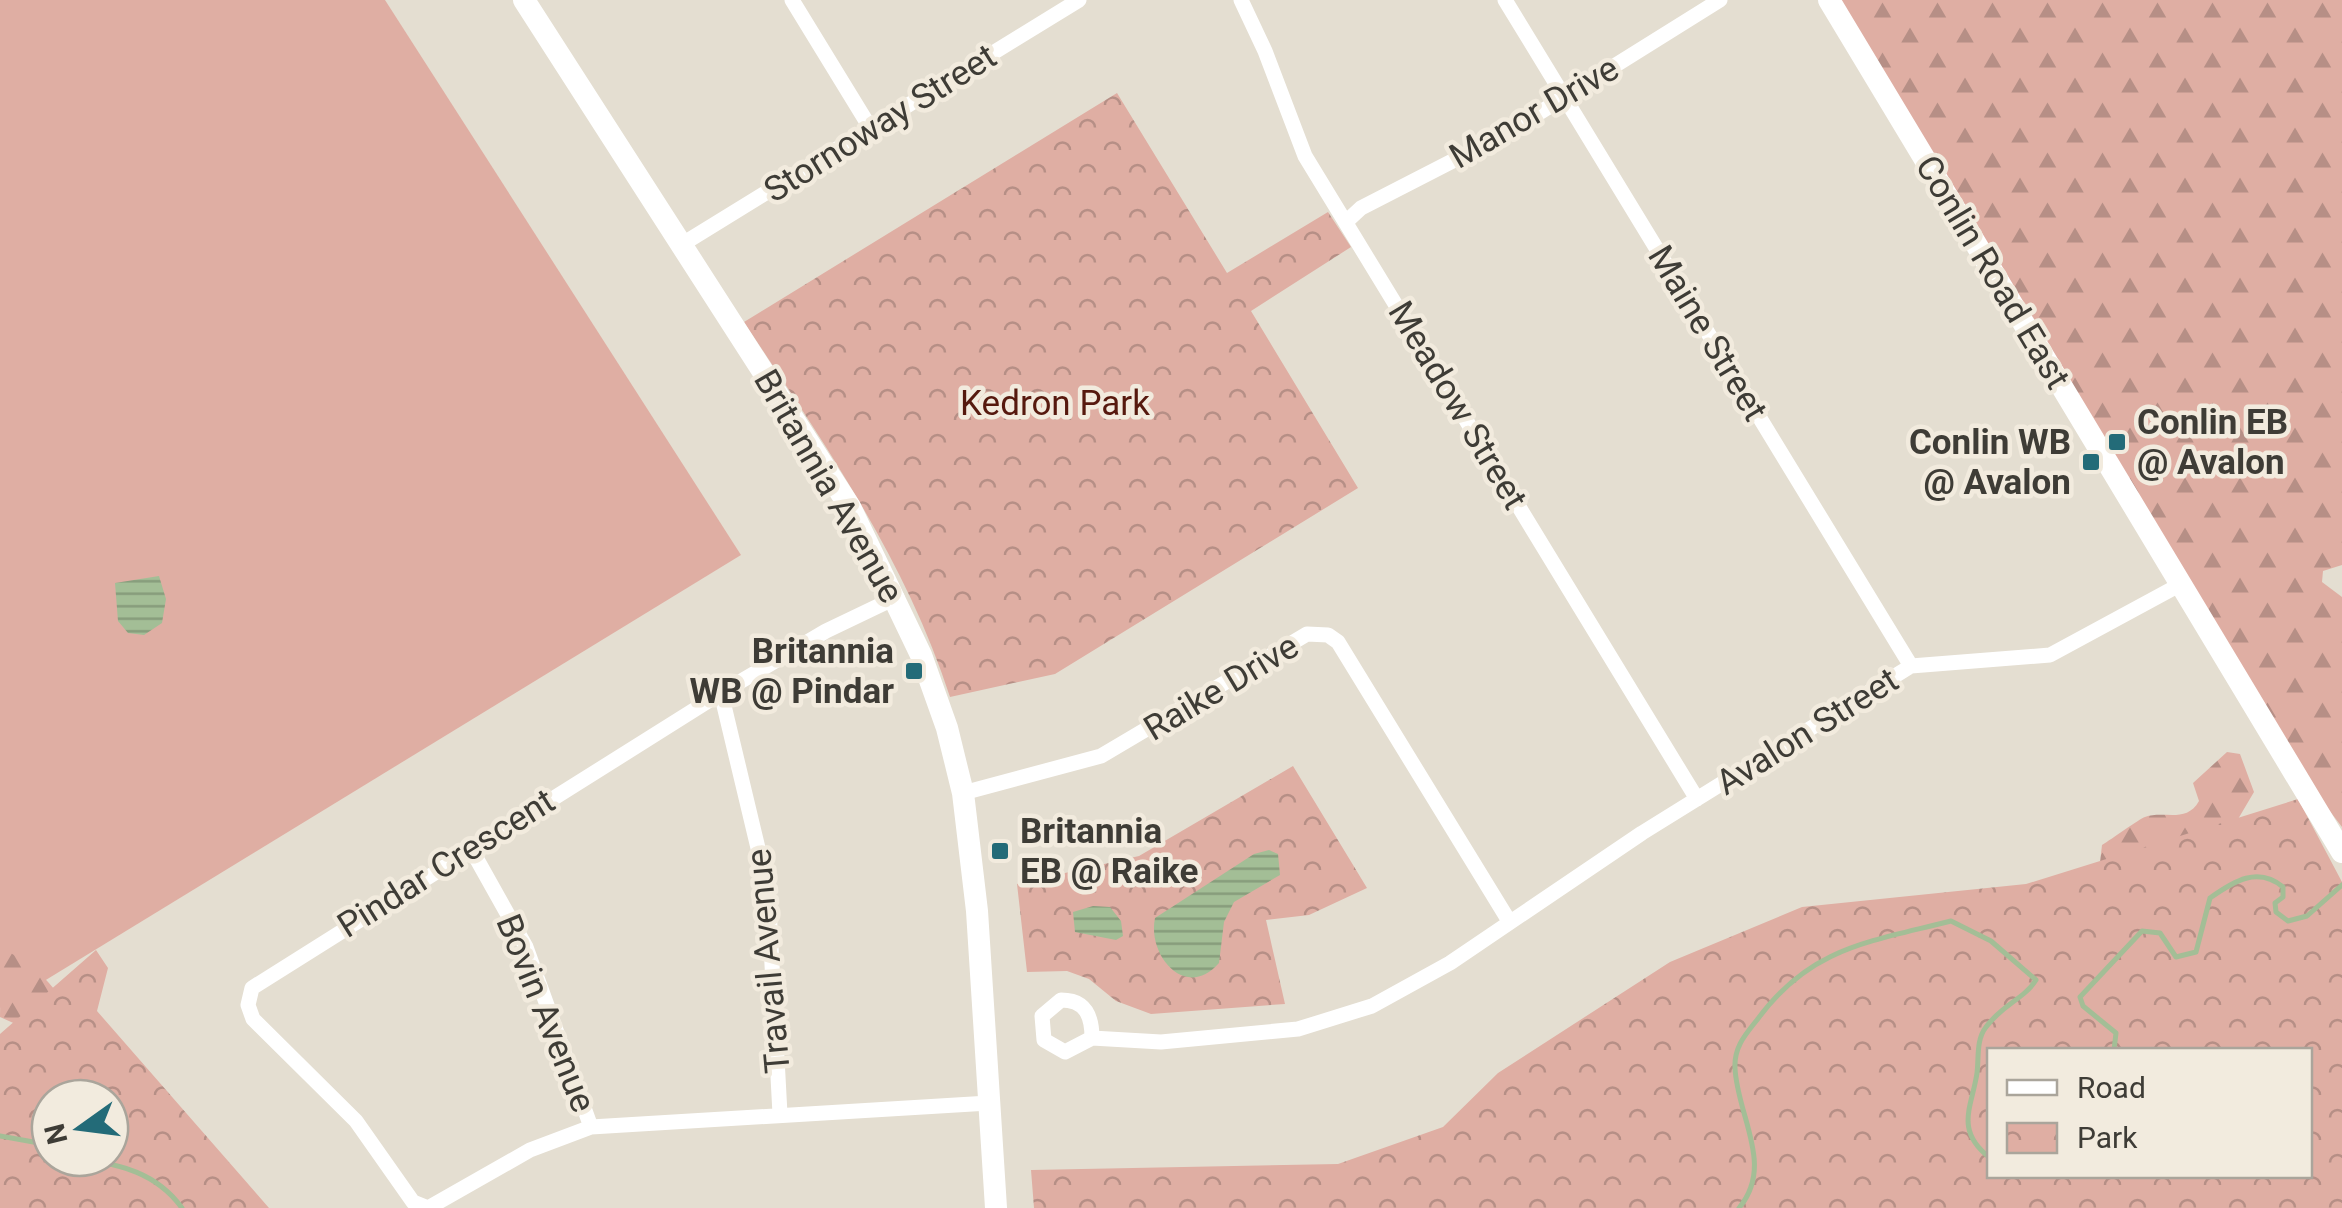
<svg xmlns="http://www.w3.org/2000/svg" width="2342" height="1208" viewBox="0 0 2342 1208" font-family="Roboto,sans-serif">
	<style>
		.grass { fill: #dfaea3 }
		.forest { fill: url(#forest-firs) }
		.park { fill: url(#park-crowns); fill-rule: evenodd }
		.water { fill: url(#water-rules) }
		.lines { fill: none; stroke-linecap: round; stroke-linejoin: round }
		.stream { stroke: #a3be96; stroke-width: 5 }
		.street { stroke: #fff; stroke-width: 15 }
		.secondary { stroke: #fff; stroke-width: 22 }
		.poi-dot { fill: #236b78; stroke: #f2ebde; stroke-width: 4 }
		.labels { text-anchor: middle; stroke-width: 9; stroke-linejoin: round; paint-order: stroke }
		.street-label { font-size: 35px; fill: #3e3c36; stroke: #f2ebde }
		.park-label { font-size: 35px; fill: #56190e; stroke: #f2ebde }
		.poi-label { font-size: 35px; font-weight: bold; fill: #3e3c36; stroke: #f2ebde; text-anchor: start }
	</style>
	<defs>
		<pattern id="forest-firs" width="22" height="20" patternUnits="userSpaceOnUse" patternTransform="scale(2.5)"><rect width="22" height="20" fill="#dfaea3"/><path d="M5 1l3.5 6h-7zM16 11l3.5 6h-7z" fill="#b68f86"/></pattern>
		<pattern id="park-crowns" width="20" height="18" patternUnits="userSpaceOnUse" patternTransform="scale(2.5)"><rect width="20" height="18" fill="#dfaea3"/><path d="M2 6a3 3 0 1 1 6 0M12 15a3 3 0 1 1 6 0" fill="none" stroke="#b68f86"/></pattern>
		<pattern id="water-rules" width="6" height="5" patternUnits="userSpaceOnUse" patternTransform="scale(2.5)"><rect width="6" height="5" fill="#a3be96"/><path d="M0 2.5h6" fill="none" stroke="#869c7b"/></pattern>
	</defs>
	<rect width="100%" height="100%" fill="#e4ded1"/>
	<path class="grass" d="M 0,0 L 385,0 L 741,555 L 0,1008 Z"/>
	<path class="forest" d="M 1830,0 L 2342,0 L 2342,565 L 2323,571 L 2322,582 L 2342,597 L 2342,827 L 2296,767 Z
		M 2227,752 L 2240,754 L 2254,792 L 2231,831 L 2098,880 L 2102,845 C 2112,839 2139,819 2145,817 C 2164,810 2186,824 2199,801 L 2193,783 Z
		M 1,948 C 69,981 79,1033 110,1098 L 60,1044 L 0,1017 Z"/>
	<path class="park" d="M 1117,93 L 1227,273 L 1328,212 L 1351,247 L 1251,311 L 1358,488 L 1055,674 L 950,697 C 905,558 823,442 744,322 Z
		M 1293,766 L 1367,888 L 1309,915 L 1266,920 L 1285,1004 L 1151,1014 L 1116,1001 L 1089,979 L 1067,971 L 1027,972 L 1017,884 L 1139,856 Z
		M 2298,799 L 2342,882 L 2342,1208 L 1034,1208 L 1031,1170 L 1338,1164 L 1443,1127 L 1498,1073 L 1670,962 L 1802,907 L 2026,884 ZM 1990,1050 L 2310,1050 L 2310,1176 L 1990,1176 Z
		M 96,950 L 108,968 L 97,1011 L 269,1208 L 0,1208 L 0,1034 ZM 50,1098 L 110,1098 L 110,1158 L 50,1158 Z"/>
	<path class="water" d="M 159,576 L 166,599 L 162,623 L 144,635 L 128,633 L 118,621 L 115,583 Z
		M 1269,850 L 1278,854 L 1280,875 L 1234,902 L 1224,922 L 1219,963 C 1186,1001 1147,956 1155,918 L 1254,854 Z
		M 1093,906 L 1110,907 L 1121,921 L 1123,936 L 1116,940 L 1075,932 L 1073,912 Z"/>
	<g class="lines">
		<path class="stream" d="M 2114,1050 L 2116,1033 L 2083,1006 L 2080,997 L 2142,931 L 2160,933 L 2176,957 L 2196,952 L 2210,898 C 2234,881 2258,866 2283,887 L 2283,897 L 2275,903 L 2276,912 L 2288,921 L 2307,916 L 2342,885
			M 0,1136 L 50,1145
			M 80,1158 C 120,1165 156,1172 182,1208
			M 1739,1208 C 1775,1165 1737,1116 1735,1068 C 1734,1047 1745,1035 1757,1020 C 1810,947 1869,942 1951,921 L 1991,941 L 2036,980 C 2024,999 2002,1005 1986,1027 C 1976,1040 1979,1057 1977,1073 C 1972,1107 1954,1130 1990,1158"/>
		<path class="street" d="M 792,0 L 871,129
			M 1241,0 L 1265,51 L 1305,156 L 1697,799
			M 1505,0 L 1911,666
			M 1347,221 L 1361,208 L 1507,133 L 1720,0
			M 681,245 L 1079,0
			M 721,693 L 768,890 L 780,1114
			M 963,793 L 1101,756 L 1307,634 L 1328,635 L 1338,642 L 1509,921
			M 470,847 L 526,947 L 591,1127
			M 1092,1038 C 1092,1016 1086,1000 1061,1000 L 1042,1016 L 1044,1040 L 1065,1052 L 1092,1038 L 1161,1042 L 1298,1029 L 1372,1006 L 1450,963 L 1642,833 L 1911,666 L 2050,655 L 2183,583
			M 428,1208 L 413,1202 L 356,1121 L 253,1019 L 248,1005 L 252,988 L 721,693 L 826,631 L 897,597
			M 428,1208 L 530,1150 L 591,1127 L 989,1103"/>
		<path class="secondary" d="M 524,0 L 850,507 L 921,655 L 947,728 L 963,793 L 977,911 L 996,1208
			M 1829,0 L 2342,852"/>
	</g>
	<g class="poi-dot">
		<rect x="2107" y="432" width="20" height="20" rx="5"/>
		<rect x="2081" y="452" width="20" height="20" rx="5"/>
		<rect x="904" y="661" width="20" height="20" rx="5"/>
		<rect x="990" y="841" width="20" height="20" rx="5"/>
	</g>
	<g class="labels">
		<g class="street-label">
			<text transform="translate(1534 112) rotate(-30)" y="12">Manor Drive</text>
			<text transform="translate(880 123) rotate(-32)" y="12">Stornoway Street</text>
			<text transform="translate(1993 272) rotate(59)" y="12">Conlin Road East</text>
			<text transform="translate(1708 333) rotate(59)" y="12">Maine Street</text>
			<text transform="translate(1458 405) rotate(59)" y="12">Meadow Street</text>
			<text transform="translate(829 486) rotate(60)" y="12">Britannia Avenue</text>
			<text transform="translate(1221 687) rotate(-31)" y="12">Raike Drive</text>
			<text transform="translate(1807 731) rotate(-32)" y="12">Avalon Street</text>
			<text transform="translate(446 863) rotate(-32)" y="12">Pindar Crescent</text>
			<text transform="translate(768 961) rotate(-95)" y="12">Travail Avenue</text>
			<text transform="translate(546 1013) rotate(68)" y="12">Bovin Avenue</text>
		</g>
		<g class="park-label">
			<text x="1055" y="415">Kedron Park</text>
		</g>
		<g class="poi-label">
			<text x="2137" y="434">Conlin EB<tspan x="2137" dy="40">@ Avalon</tspan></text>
			<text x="2071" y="454" text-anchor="end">Conlin WB<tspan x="2071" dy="40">@ Avalon</tspan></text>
			<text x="894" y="663" text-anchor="end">Britannia<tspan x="894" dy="40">WB @ Pindar</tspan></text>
			<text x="1020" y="843">Britannia<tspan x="1020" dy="40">EB @ Raike</tspan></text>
		</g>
	</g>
	<rect x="1987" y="1048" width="325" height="130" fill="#f2ebde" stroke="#aaa59b" stroke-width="2.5"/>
	<rect x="2007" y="1080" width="50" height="15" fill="#ffffff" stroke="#aaa59b" stroke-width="2.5"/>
	<text x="2077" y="1098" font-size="30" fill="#3e3c36">Road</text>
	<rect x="2007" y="1123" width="50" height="30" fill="url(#park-crowns)" stroke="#aaa59b" stroke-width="2.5"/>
	<text x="2077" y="1148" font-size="30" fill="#3e3c36">Park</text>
	<g transform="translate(80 1128) rotate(256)"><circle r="48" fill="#f2ebde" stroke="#aaa59b" stroke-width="2.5"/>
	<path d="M0-8L18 38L0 25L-18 38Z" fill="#236b78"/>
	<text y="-15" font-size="28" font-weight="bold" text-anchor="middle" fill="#3e3c36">N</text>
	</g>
</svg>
